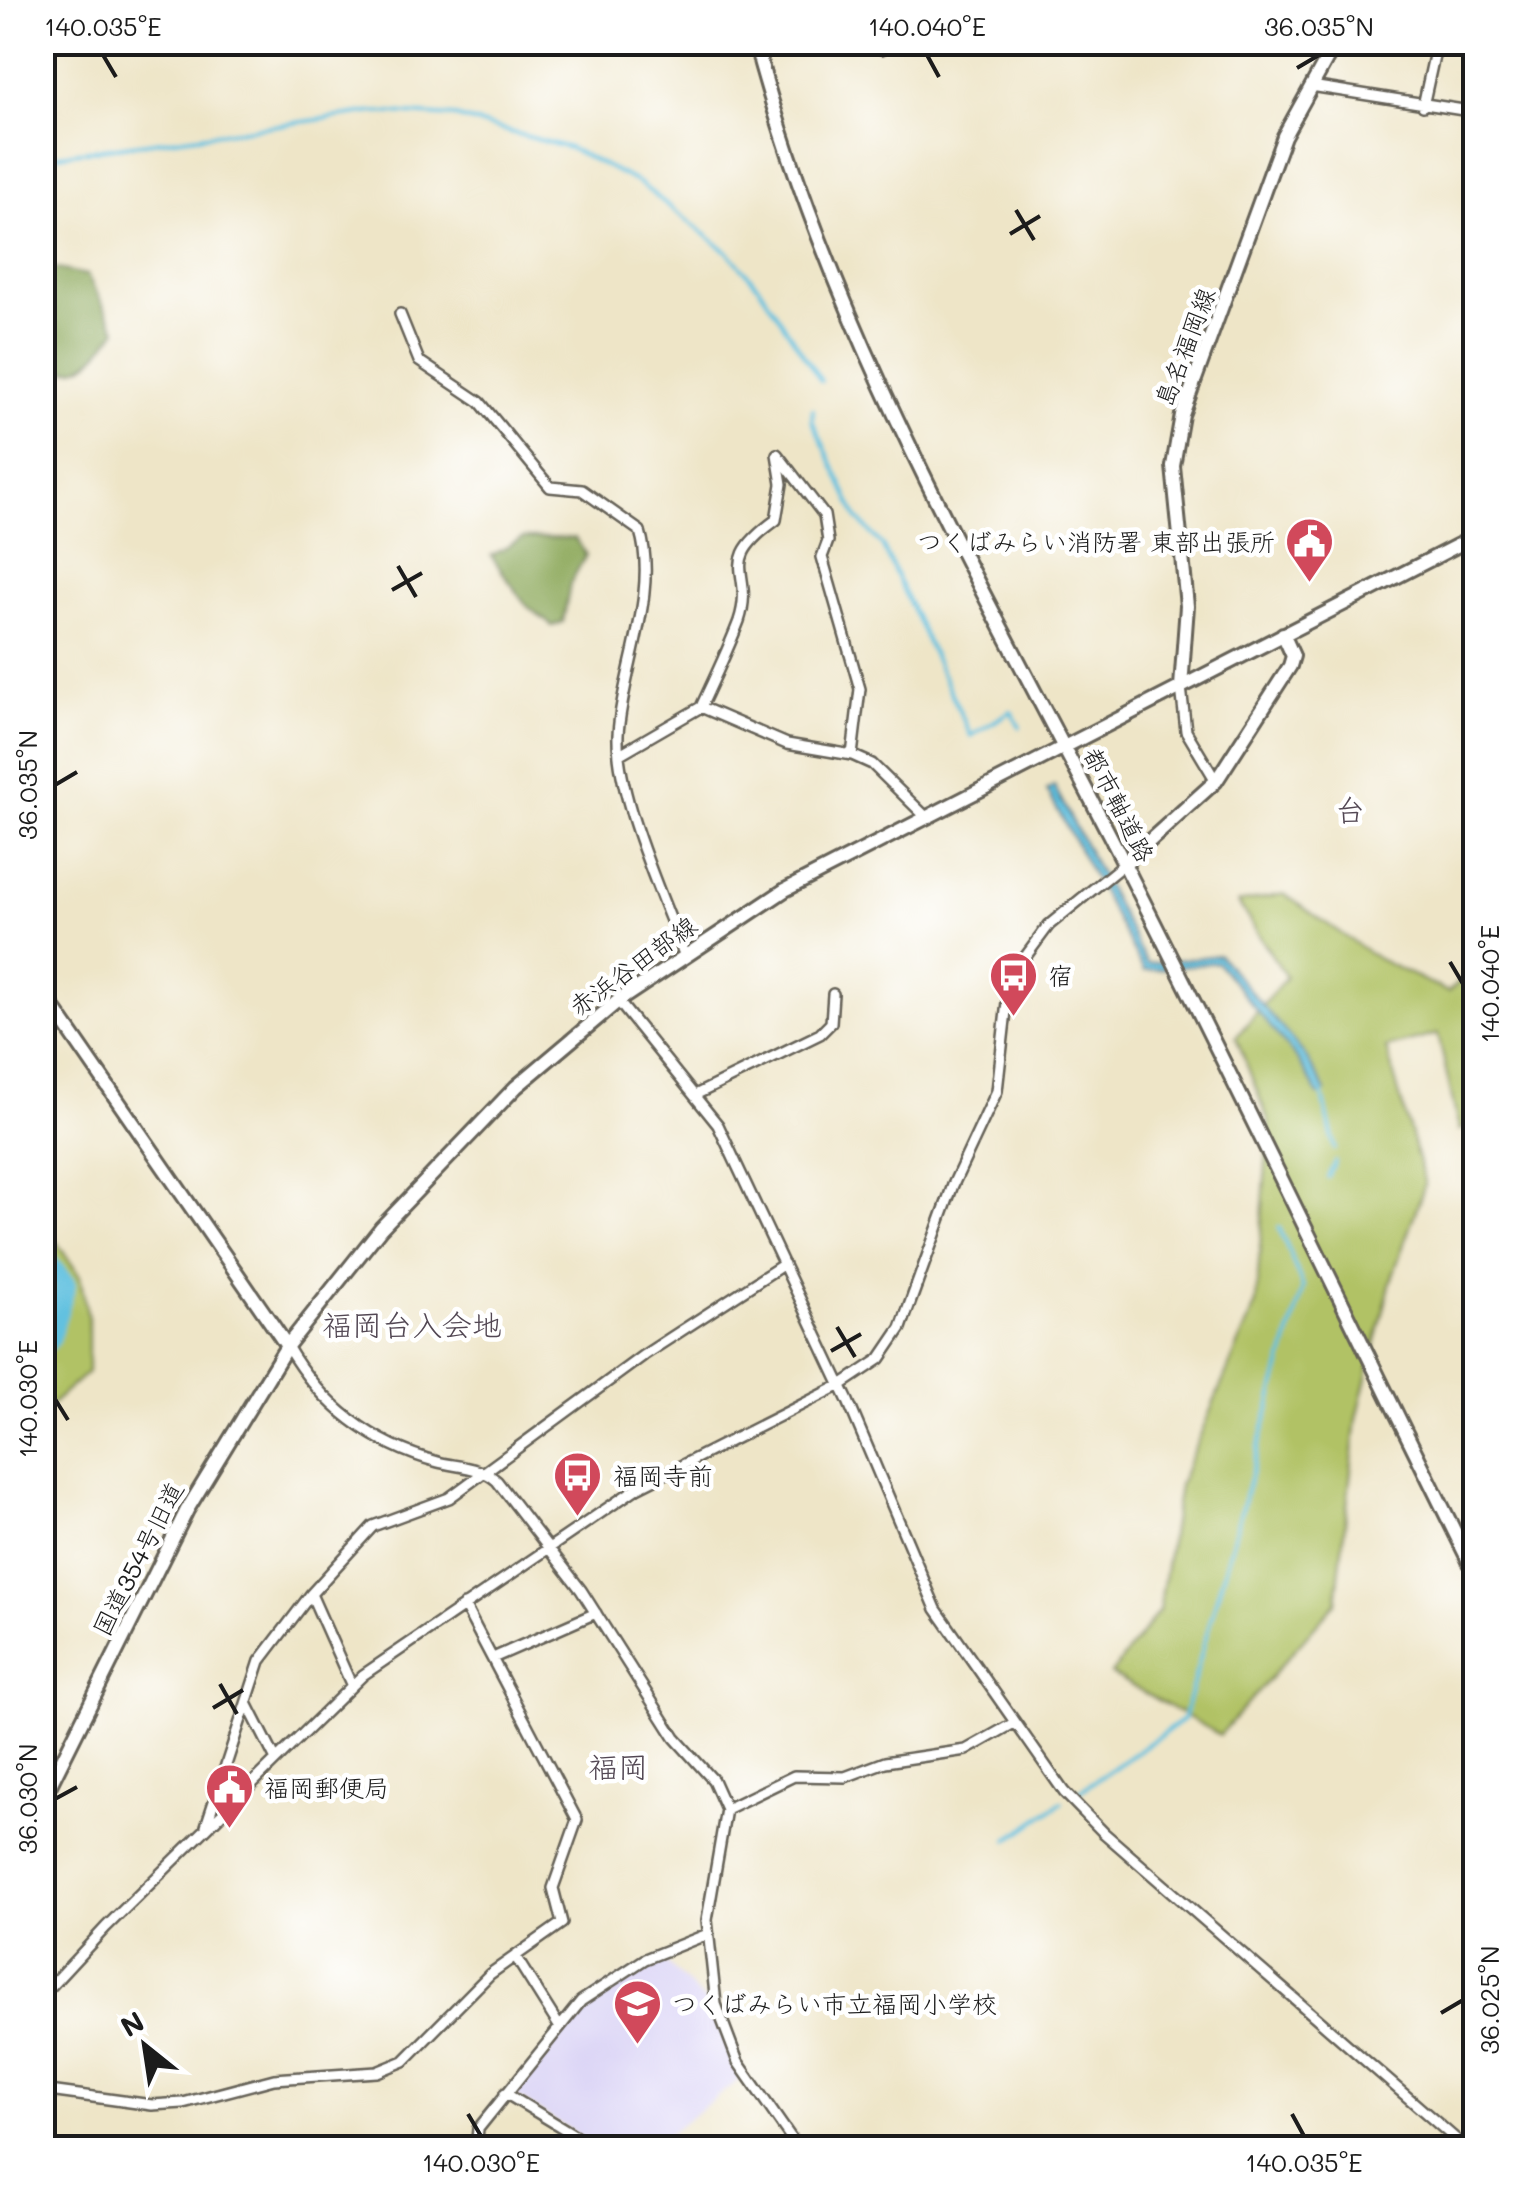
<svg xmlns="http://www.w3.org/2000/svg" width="1518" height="2191" viewBox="0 0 1518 2191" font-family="Mali,'Klee One',sans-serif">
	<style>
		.built { fill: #dcd5f6 }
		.green { fill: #b1c265; stroke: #666f40; stroke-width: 2.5 }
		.forest { fill: #8ca85a; stroke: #54623b; stroke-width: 2.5 }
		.water { fill: #62c1e0; stroke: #3f6e7e; stroke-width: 2.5 }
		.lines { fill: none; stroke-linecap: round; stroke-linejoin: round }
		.stream { stroke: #62c1e0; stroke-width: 4 }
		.river { stroke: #62c1e0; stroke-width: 20 }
		.street-casing { stroke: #666258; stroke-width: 14 }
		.secondary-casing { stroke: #666258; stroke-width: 18 }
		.street { stroke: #fff; stroke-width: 9 }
		.secondary { stroke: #fff; stroke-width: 12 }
		.ticks { fill: none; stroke: #1c1c1c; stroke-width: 4 }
		.labels { text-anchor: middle; stroke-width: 9; stroke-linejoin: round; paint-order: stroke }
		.street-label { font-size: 25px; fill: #1c1c1c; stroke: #fff }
		.poi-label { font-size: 25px; fill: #1c1c1c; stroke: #fff; text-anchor: start }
		.quarter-label { font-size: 30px; fill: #534854; stroke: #fff }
		.neatline { fill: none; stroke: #1c1c1c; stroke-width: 4 }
		.ticks-label { font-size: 25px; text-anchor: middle; fill: #1c1c1c }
	</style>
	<rect width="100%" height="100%" fill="#fff"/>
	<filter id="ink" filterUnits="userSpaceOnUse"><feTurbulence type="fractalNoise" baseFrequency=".01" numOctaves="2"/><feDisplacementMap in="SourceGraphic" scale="20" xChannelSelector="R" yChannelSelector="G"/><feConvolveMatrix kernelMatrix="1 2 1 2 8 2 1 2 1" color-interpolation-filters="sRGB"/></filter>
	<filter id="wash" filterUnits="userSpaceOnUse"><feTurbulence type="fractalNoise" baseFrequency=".0048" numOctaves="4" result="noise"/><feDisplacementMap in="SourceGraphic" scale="40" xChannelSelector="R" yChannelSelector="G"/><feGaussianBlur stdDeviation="2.25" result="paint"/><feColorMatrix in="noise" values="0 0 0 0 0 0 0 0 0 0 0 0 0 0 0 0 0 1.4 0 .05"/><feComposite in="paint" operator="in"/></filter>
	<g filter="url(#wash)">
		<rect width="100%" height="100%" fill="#eee5c7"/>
		<path class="built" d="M 660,1957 L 713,2009 L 740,2079 L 651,2148 L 600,2148 L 514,2095 L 513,2090 L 596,1992 Z"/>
		<path class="green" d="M 1284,894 L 1378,959 L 1448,992 L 1475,968 L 1475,1122 L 1459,1130 L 1438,1034 L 1386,1048 L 1425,1184 L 1391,1281 L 1357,1418 L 1336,1602 L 1220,1735 L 1111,1674 L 1159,1611 L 1179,1485 L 1256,1303 L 1269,1122 L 1236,1037 L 1286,977 L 1238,903 Z
			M 42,1221 L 80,1276 L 88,1317 L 88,1372 L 43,1412 Z"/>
		<path class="forest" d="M 43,266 L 87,275 L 117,330 C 91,362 86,376 43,369 Z
			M 523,538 L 575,538 L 586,555 L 570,584 L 563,622 L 552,626 L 527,606 L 491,556 Z"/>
		<path class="water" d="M 1054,786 L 1147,964 L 1219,955 L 1304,1054 L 1326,1091 L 1319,1095 L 1297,1059 L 1217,962 L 1144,971 L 1047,790 Z"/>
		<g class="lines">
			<path class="stream" d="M 42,157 L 375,112 L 455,117 L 569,148 L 639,183 L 728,252 L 759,287 L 821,381
				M 813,409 L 812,420 L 858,519 L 882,545 L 971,736 L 1011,711 L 1020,727
				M 1322,1091 L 1335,1149
				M 1328,1177 L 1335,1162
				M 1076,1794 L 1183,1720 L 1303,1287 L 1279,1227
				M 1008,1840 L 1062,1802"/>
			<path class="river" d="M 42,1256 L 66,1285 L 49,1340 L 42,1346"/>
		</g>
	</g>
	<g filter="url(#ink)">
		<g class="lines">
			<defs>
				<path id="street" d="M 878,42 L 882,49 L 887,42
					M 1311,86 L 1476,112
					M 1423,106 L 1437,42
					M 400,314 L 419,361 L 480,402 L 550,487 L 582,490 L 640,531 C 659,593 621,674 618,735 C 616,796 662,895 684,954
					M 1181,687 L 1186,731 L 1216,781
					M 701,707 C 714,679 728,650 739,621 C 756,570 714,565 776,520 L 782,484 L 777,454 L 824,515 L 828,541 L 822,557 L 860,689 L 852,755
					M 620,754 L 701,707 L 787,744 L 852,755 L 872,764 L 924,815
					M 618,1001 L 718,1125 L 848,1401 L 936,1609 L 1064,1792 L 1104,1833 L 1466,2148
					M 697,1094 L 820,1034 L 831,1023 L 833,994
					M 287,1346 C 322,1406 371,1444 438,1462 C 458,1467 482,1467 497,1481 L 581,1590 L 675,1738 L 713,1780 L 726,1809 L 707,1920 L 716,2004 L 738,2062 L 798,2148
					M 311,1594 L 351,1684
					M 493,1658 L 596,1613
					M 248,1705 L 275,1758
					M 726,1809 L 794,1776 L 845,1777 L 885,1762 L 966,1750 L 1014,1723
					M 206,1826 L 260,1661 L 311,1594 L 373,1526 L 449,1498 L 644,1355 L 784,1264
					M 515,1956 L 559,2026
					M 42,1996 L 106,1927 L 363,1675 L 637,1488 L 841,1385 L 880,1359 L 901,1328 L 953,1185 L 997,1091 L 1007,1002 L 1023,960 L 1049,925 L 1124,864
					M 42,2090 L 152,2105 L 183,2103 L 274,2079 L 377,2072 L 404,2061 L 490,1974 L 562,1923 L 553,1888 L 577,1820 L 464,1605
					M 505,2093 L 596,2148
					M 476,2148 L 478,2129 L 581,2001 L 645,1959 L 708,1934"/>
				<path id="secondary" d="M 755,42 C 829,323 977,578 1109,834 C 1235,1079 1353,1328 1476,1575
					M 1181,687 L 1187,606 L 1173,466 L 1182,415 L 1284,136 L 1336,42
					M 1124,864 L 1216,781 L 1290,666 L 1293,656 L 1283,634
					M 42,991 L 287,1346
					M 42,1801 L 187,1510 L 287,1346 L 381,1228 L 516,1087 L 618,1001 L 785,890 L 1476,536"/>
			</defs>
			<use href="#street" class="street-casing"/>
			<use href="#secondary" class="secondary-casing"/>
			<use href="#street" class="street"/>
			<use href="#secondary" class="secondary"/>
		</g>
	</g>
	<path class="ticks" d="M 103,55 L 116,77M 927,55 L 939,77M 1297,68 L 1319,55M 1016,210 L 1034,240M 1010,234 L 1040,216M 398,566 L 416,597M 392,590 L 422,573M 55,785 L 77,772M 1450,962 L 1463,984M 837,1327 L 855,1357M 831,1351 L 861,1334M 55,1399 L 68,1420M 220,1684 L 237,1714M 213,1708 L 243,1690M 55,1799 L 77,1787M 1441,2013 L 1463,2000M 468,2114 L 481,2136M 1292,2114 L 1304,2136"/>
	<defs>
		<symbol id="civic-pin" viewBox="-11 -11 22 30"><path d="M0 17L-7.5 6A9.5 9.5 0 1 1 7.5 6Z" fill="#d1495b" stroke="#fff"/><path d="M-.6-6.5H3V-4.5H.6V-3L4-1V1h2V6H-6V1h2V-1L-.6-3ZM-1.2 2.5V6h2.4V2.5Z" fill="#fff"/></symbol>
		<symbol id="bus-pin" viewBox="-11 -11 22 30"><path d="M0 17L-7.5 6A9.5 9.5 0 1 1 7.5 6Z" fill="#d1495b" stroke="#fff"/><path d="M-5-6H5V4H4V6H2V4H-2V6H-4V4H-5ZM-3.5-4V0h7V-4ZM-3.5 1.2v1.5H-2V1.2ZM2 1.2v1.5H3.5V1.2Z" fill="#fff"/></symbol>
		<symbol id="school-pin" viewBox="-11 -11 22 30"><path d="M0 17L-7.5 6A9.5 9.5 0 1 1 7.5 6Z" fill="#d1495b" stroke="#fff"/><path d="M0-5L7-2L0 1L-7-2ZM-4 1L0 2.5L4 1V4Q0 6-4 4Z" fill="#fff"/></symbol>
	</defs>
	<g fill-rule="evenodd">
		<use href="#civic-pin" x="1282" y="514" width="55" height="75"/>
		<use href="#bus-pin" x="986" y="948" width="55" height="75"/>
		<use href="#bus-pin" x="550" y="1448" width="55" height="75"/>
		<use href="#civic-pin" x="202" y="1760" width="55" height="75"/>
		<use href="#school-pin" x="610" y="1976" width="55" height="75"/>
	</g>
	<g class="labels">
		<g class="street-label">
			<text transform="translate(1185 347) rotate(-69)" y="9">島名福岡線</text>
			<text transform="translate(1119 805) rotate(63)" y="9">都市軸道路</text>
			<text transform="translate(633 966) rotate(-36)" y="9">赤浜谷田部線</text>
			<text transform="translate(138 1559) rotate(-63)" y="9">国道354号旧道</text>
		</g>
		<g class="poi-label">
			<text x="1275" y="551" text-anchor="end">つくばみらい消防署 東部出張所</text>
			<text x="1048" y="985">宿</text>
			<text x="613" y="1485">福岡寺前</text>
			<text x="264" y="1797">福岡郵便局</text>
			<text x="672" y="2013">つくばみらい市立福岡小学校</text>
		</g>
		<g class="quarter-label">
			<text x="1350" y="821">台</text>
			<text x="412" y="1336">福岡台入会地</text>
			<text x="618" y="1778">福岡</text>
		</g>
	</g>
	<rect width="1518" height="2191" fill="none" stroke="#fff" stroke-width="110"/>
	<g transform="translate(145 2046) rotate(330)" stroke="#ffffff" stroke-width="8" paint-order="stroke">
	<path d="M0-8L18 38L0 25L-18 38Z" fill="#1c1c1c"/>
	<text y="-15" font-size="28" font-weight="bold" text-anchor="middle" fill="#1c1c1c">N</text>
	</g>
	<rect x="55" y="55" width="1408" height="2081" class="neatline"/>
	<g class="ticks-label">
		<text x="103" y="36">140.035°E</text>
		<text x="927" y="36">140.040°E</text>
		<text x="1319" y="36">36.035°N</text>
		<text transform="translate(28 785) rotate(-90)" y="9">36.035°N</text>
		<text transform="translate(1490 984) rotate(-90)" y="9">140.040°E</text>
		<text transform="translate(28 1399) rotate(-90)" y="9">140.030°E</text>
		<text transform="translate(28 1799) rotate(-90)" y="9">36.030°N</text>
		<text transform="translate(1490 2000) rotate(-90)" y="9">36.025°N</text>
		<text x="481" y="2172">140.030°E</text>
		<text x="1304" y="2172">140.035°E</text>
	</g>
</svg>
